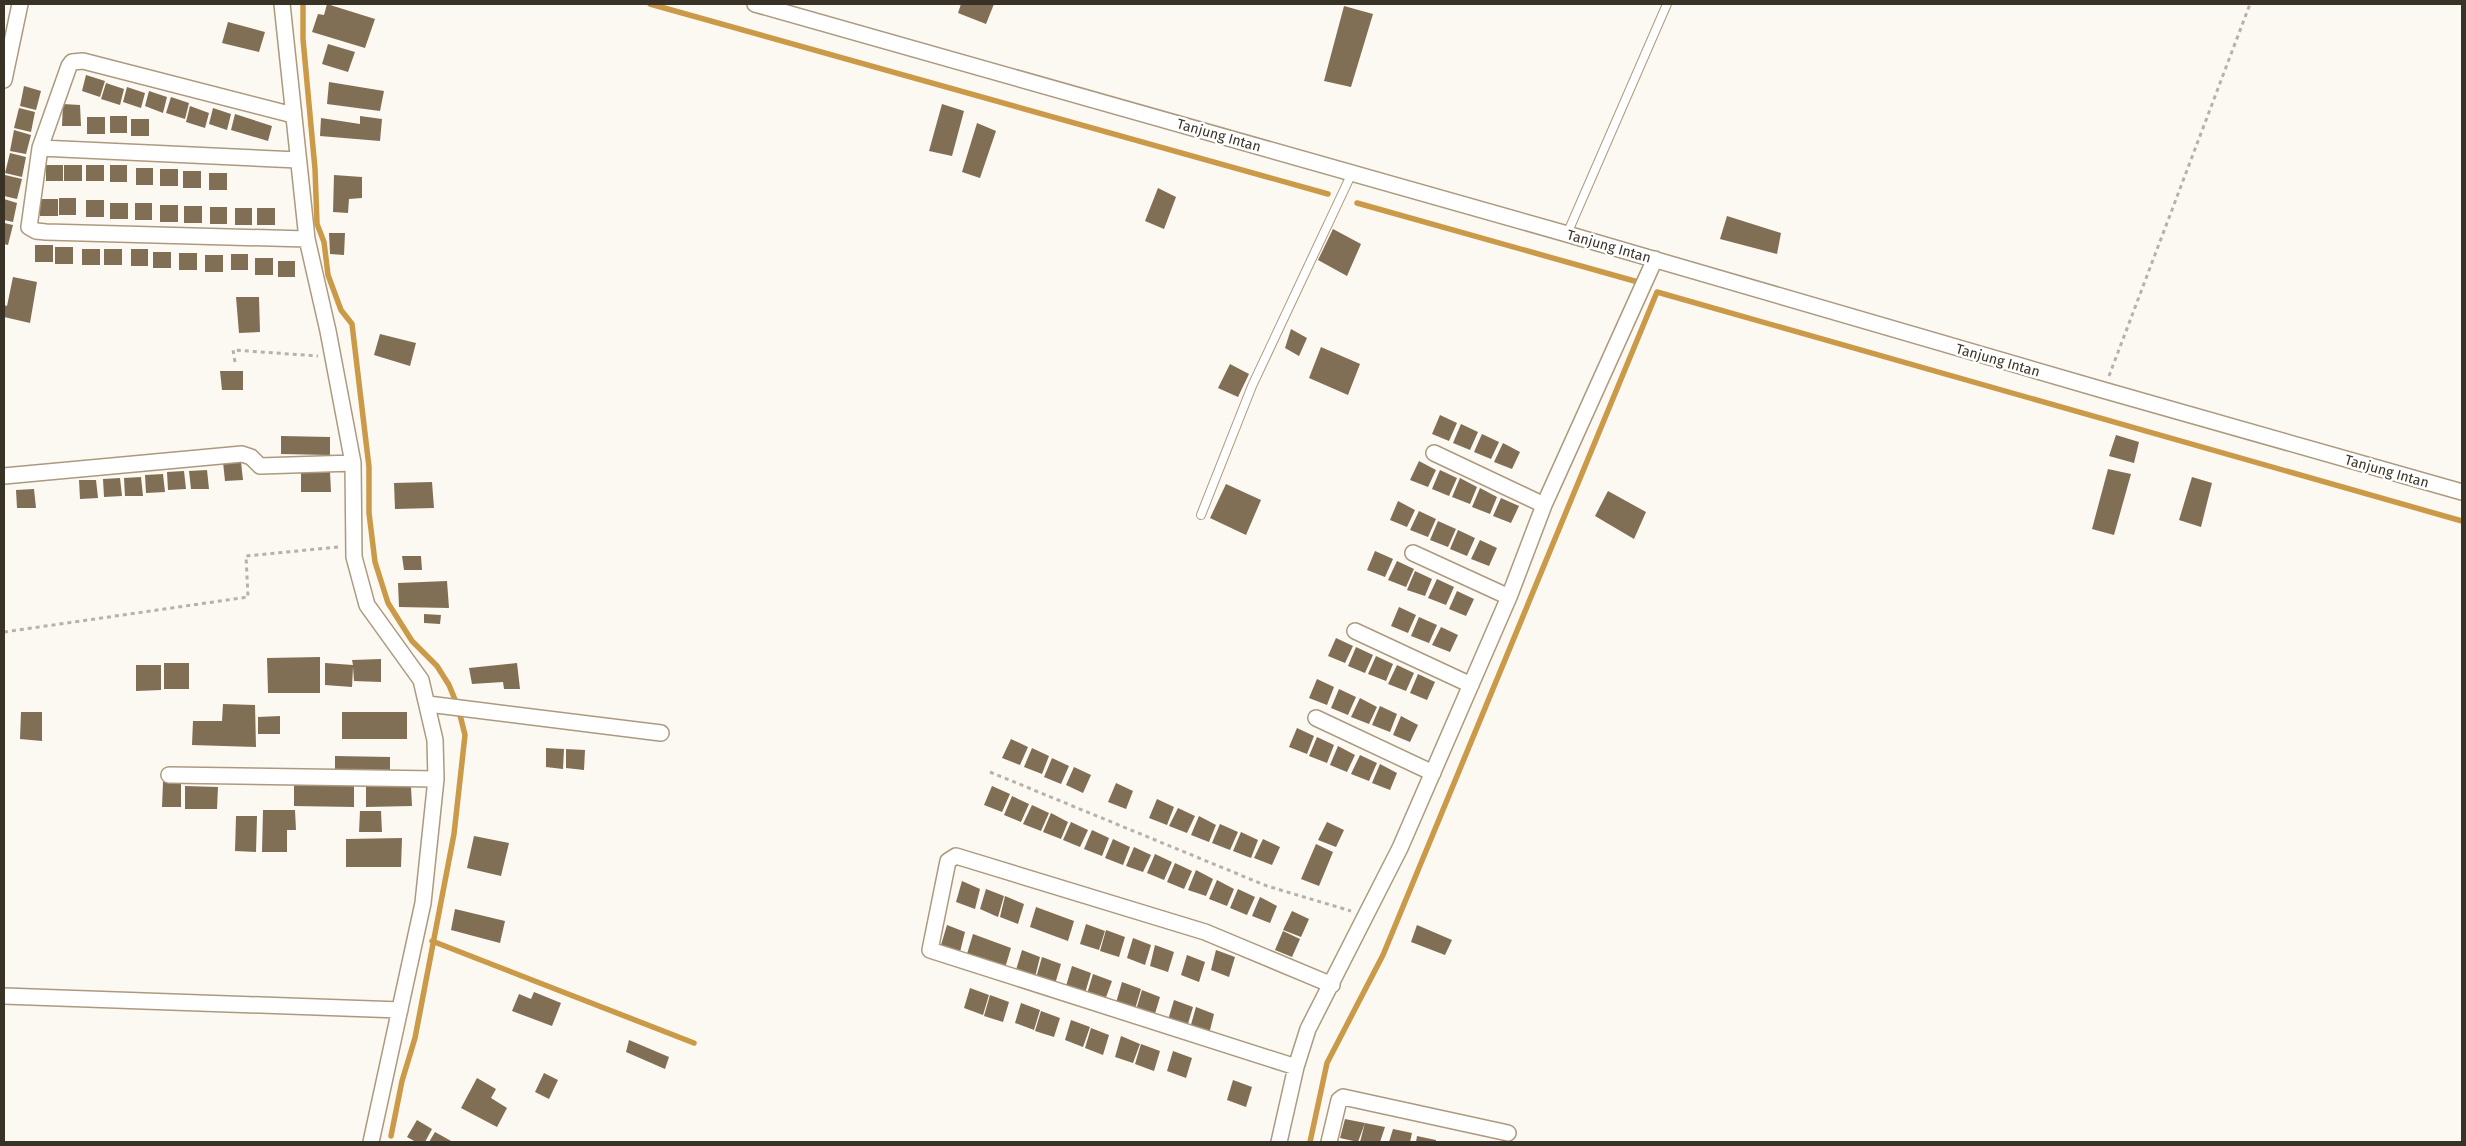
<svg xmlns="http://www.w3.org/2000/svg" width="2466" height="1146" viewBox="0 0 2466 1146" font-family="'Fira Sans',sans-serif">
	<style>
		.lines { fill: none; stroke-linecap: round; stroke-linejoin: round }
		.stream { stroke: #ca9a48; stroke-width: 5.5 }
		.building { fill: #806f54 }
		.service-casing { stroke: #ac9a7e; stroke-width: 10 }
		.minor-casing { stroke: #ac9a7e; stroke-width: 18 }
		.path { stroke: #b7b1a9; stroke-width: 3; stroke-dasharray: 4 4; stroke-linecap: butt }
		.service { stroke: #fff; stroke-width: 8 }
		.minor { stroke: #fff; stroke-width: 15 }
		.labels { text-anchor: middle; stroke-width: 5; stroke-linejoin: round; paint-order: stroke }
		.street-label { font-size: 14px; fill: #393226; stroke: #fff }
	</style>
	<rect width="100%" height="100%" fill="#fcf8f2"/>
	<g class="lines">
		<path class="stream" d="M 303,4 L 303,39 L 315,169 L 317,224 L 324,242 L 328,275 L 341,310 L 352,324 L 369,467 L 369,513 L 375,562 L 388,603 L 412,641 L 437,666 L 449,685 L 458,707 L 465,735 L 454,834 L 415,1038 L 402,1081 L 391,1136
			M 650,4 L 1328,194
			M 1357,203 L 1638,282
			M 432,941 L 694,1043
			M 1310,1142 L 1327,1063 L 1383,955 L 1657,292 L 2462,521"/>
	</g>
	<path class="building" d="M 327,4 L 375,19 L 365,48 L 312,32 L 318,14 L 324,15 Z
		M 961,4 L 994,4 L 986,24 L 958,13 Z
		M 1344,6 L 1373,14 L 1351,87 L 1324,81 Z
		M 228,22 L 265,32 L 259,52 L 222,43 Z
		M 328,44 L 355,52 L 348,72 L 322,64 Z
		M 86,75 L 105,81 L 100,97 L 82,91 Z
		M 329,82 L 384,91 L 380,111 L 327,104 Z
		M 106,83 L 124,89 L 120,105 L 101,99 Z
		M 24,86 L 41,91 L 36,110 L 20,106 Z
		M 127,87 L 145,93 L 141,108 L 123,102 Z
		M 149,91 L 167,97 L 163,113 L 145,106 Z
		M 171,97 L 189,103 L 185,119 L 166,113 Z
		M 63,104 L 80,105 L 81,126 L 62,126 Z
		M 942,104 L 964,111 L 952,156 L 929,151 Z
		M 190,106 L 209,113 L 205,128 L 186,122 Z
		M 19,108 L 35,112 L 31,132 L 14,128 Z
		M 213,108 L 231,114 L 227,130 L 209,124 Z
		M 235,114 L 272,126 L 268,141 L 231,130 Z
		M 110,116 L 127,116 L 127,133 L 110,133 Z
		M 360,116 L 382,119 L 380,141 L 320,136 L 321,118 L 360,124 Z
		M 87,117 L 105,117 L 105,134 L 87,134 Z
		M 131,119 L 149,119 L 149,136 L 131,136 Z
		M 977,123 L 996,131 L 980,178 L 962,172 Z
		M 14,130 L 31,135 L 26,154 L 10,151 Z
		M 10,153 L 26,157 L 22,177 L 5,173 Z
		M 46,165 L 63,165 L 63,181 L 46,181 Z
		M 64,165 L 82,165 L 82,181 L 64,181 Z
		M 86,165 L 104,165 L 104,181 L 86,181 Z
		M 110,165 L 127,165 L 127,182 L 110,182 Z
		M 136,168 L 153,168 L 153,185 L 136,185 Z
		M 160,169 L 178,169 L 178,186 L 160,186 Z
		M 183,171 L 201,171 L 201,188 L 183,188 Z
		M 209,173 L 227,173 L 227,190 L 209,190 Z
		M 5,175 L 22,179 L 17,199 L 4,196 Z
		M 334,175 L 362,177 L 362,198 L 349,199 L 348,213 L 333,212 Z
		M 1158,188 L 1176,197 L 1164,229 L 1145,221 Z
		M 59,198 L 76,198 L 76,215 L 59,215 Z
		M 4,199 L 17,203 L 13,222 L 4,220 Z
		M 40,199 L 58,199 L 58,216 L 40,216 Z
		M 86,200 L 104,200 L 104,217 L 86,217 Z
		M 110,203 L 128,203 L 128,219 L 110,219 Z
		M 135,203 L 152,203 L 152,220 L 135,220 Z
		M 160,205 L 178,205 L 178,222 L 160,222 Z
		M 184,206 L 202,206 L 202,223 L 184,223 Z
		M 210,207 L 227,207 L 227,224 L 210,224 Z
		M 235,208 L 252,208 L 252,225 L 235,225 Z
		M 257,208 L 275,208 L 275,225 L 257,225 Z
		M 1727,216 L 1781,233 L 1777,254 L 1720,239 Z
		M 4,223 L 13,225 L 8,245 L 4,244 Z
		M 1333,229 L 1361,244 L 1347,276 L 1318,260 Z
		M 329,233 L 345,233 L 344,255 L 330,254 Z
		M 35,245 L 53,245 L 53,262 L 35,262 Z
		M 55,247 L 73,247 L 73,264 L 55,264 Z
		M 82,249 L 100,249 L 100,265 L 82,265 Z
		M 104,249 L 122,249 L 122,265 L 104,265 Z
		M 131,249 L 148,249 L 148,266 L 131,266 Z
		M 153,252 L 171,252 L 171,268 L 153,268 Z
		M 179,253 L 197,253 L 197,270 L 179,270 Z
		M 231,254 L 248,254 L 248,270 L 231,270 Z
		M 205,255 L 223,255 L 223,272 L 205,272 Z
		M 255,258 L 273,258 L 273,275 L 255,275 Z
		M 278,261 L 295,261 L 295,277 L 278,277 Z
		M 13,277 L 37,282 L 30,323 L 4,317 L 4,305 L 7,306 Z
		M 236,297 L 259,297 L 260,332 L 239,333 Z
		M 1291,329 L 1307,338 L 1299,356 L 1285,348 Z
		M 380,334 L 416,343 L 410,366 L 374,355 Z
		M 1321,347 L 1360,364 L 1348,395 L 1309,378 Z
		M 1230,364 L 1249,374 L 1238,397 L 1218,388 Z
		M 220,371 L 243,371 L 243,390 L 222,390 Z
		M 1440,415 L 1457,423 L 1449,441 L 1432,434 Z
		M 1461,424 L 1478,432 L 1470,450 L 1453,443 Z
		M 1482,434 L 1499,442 L 1491,459 L 1474,452 Z
		M 2116,435 L 2139,442 L 2134,463 L 2109,456 Z
		M 281,436 L 330,437 L 330,455 L 281,454 Z
		M 1503,443 L 1520,452 L 1512,469 L 1494,462 Z
		M 1419,461 L 1436,470 L 1428,487 L 1410,480 Z
		M 223,462 L 241,462 L 243,480 L 225,481 Z
		M 2108,469 L 2131,474 L 2114,535 L 2092,529 Z
		M 207,470 L 209,489 L 191,489 L 189,471 Z
		M 1440,470 L 1457,478 L 1449,496 L 1432,489 Z
		M 184,471 L 186,489 L 168,490 L 167,472 Z
		M 330,472 L 331,492 L 301,492 L 301,473 Z
		M 163,474 L 165,492 L 146,493 L 145,475 Z
		M 141,477 L 143,496 L 125,496 L 124,478 Z
		M 2192,477 L 2212,483 L 2201,527 L 2179,520 Z
		M 120,478 L 122,496 L 104,497 L 103,479 Z
		M 1460,478 L 1477,487 L 1470,504 L 1452,497 Z
		M 79,480 L 96,480 L 98,498 L 80,499 Z
		M 432,482 L 434,508 L 395,509 L 394,483 Z
		M 1226,484 L 1261,500 L 1246,535 L 1210,518 Z
		M 1480,488 L 1497,497 L 1490,514 L 1472,507 Z
		M 34,489 L 36,508 L 17,508 L 16,490 Z
		M 1608,491 L 1646,512 L 1634,539 L 1595,516 Z
		M 1501,498 L 1519,506 L 1511,523 L 1493,516 Z
		M 1398,501 L 1415,510 L 1407,527 L 1390,520 Z
		M 1419,511 L 1436,519 L 1428,537 L 1410,530 Z
		M 1438,521 L 1456,529 L 1448,547 L 1430,540 Z
		M 1458,530 L 1475,538 L 1467,556 L 1450,549 Z
		M 1480,540 L 1497,548 L 1489,566 L 1471,559 Z
		M 1375,551 L 1393,559 L 1385,577 L 1367,570 Z
		M 402,556 L 421,556 L 422,570 L 404,570 Z
		M 1397,561 L 1414,569 L 1406,587 L 1388,580 Z
		M 1415,571 L 1432,579 L 1425,596 L 1407,590 Z
		M 1437,579 L 1454,587 L 1446,605 L 1428,598 Z
		M 447,581 L 449,608 L 399,607 L 398,583 Z
		M 1457,591 L 1474,599 L 1466,616 L 1449,609 Z
		M 1399,607 L 1416,615 L 1408,633 L 1391,626 Z
		M 424,614 L 441,615 L 440,624 L 424,623 Z
		M 1419,617 L 1437,625 L 1429,643 L 1411,636 Z
		M 1441,627 L 1458,635 L 1450,652 L 1432,645 Z
		M 1336,638 L 1353,646 L 1345,663 L 1328,656 Z
		M 1356,647 L 1373,655 L 1365,673 L 1348,666 Z
		M 1376,656 L 1393,664 L 1386,681 L 1368,674 Z
		M 320,657 L 320,693 L 268,693 L 267,658 Z
		M 381,659 L 381,682 L 354,681 L 353,667 L 352,687 L 325,685 L 325,663 L 353,665 L 352,660 Z
		M 164,663 L 189,663 L 189,689 L 164,689 Z
		M 517,663 L 520,689 L 504,689 L 503,682 L 472,684 L 469,668 Z
		M 136,665 L 161,665 L 161,690 L 136,691 Z
		M 1397,665 L 1414,673 L 1406,691 L 1388,684 Z
		M 1418,674 L 1435,682 L 1427,700 L 1410,693 Z
		M 1317,679 L 1334,687 L 1327,705 L 1309,698 Z
		M 1339,689 L 1356,697 L 1348,715 L 1331,708 Z
		M 1360,698 L 1377,707 L 1369,724 L 1351,717 Z
		M 223,704 L 255,705 L 256,747 L 192,745 L 193,721 L 222,721 Z
		M 1380,706 L 1397,714 L 1390,732 L 1372,725 Z
		M 21,712 L 42,712 L 42,741 L 20,739 Z
		M 342,712 L 407,712 L 407,739 L 342,739 Z
		M 280,716 L 280,734 L 258,734 L 258,717 Z
		M 1401,716 L 1418,725 L 1410,742 L 1393,735 Z
		M 1297,728 L 1314,736 L 1307,754 L 1289,747 Z
		M 1317,737 L 1334,745 L 1327,763 L 1309,756 Z
		M 1011,739 L 1028,747 L 1020,765 L 1002,758 Z
		M 1338,746 L 1355,755 L 1347,772 L 1330,765 Z
		M 546,748 L 564,749 L 563,769 L 546,767 Z
		M 1032,748 L 1049,756 L 1042,774 L 1024,767 Z
		M 566,749 L 585,750 L 584,770 L 566,768 Z
		M 1360,755 L 1377,763 L 1369,781 L 1351,774 Z
		M 335,756 L 390,757 L 390,771 L 335,769 Z
		M 1052,758 L 1069,766 L 1061,784 L 1044,777 Z
		M 1380,764 L 1397,773 L 1390,790 L 1372,783 Z
		M 1074,767 L 1091,775 L 1083,793 L 1066,785 Z
		M 163,782 L 181,782 L 181,807 L 162,807 Z
		M 1116,783 L 1133,791 L 1126,809 L 1108,802 Z
		M 294,785 L 354,785 L 354,807 L 294,806 Z
		M 366,785 L 411,787 L 412,806 L 366,807 Z
		M 185,786 L 218,787 L 217,809 L 185,809 Z
		M 992,786 L 1010,794 L 1002,812 L 984,805 Z
		M 1012,796 L 1029,804 L 1021,822 L 1004,815 Z
		M 1157,799 L 1174,807 L 1167,825 L 1149,818 Z
		M 1032,805 L 1049,813 L 1041,831 L 1023,824 Z
		M 1178,808 L 1195,816 L 1187,833 L 1169,826 Z
		M 263,810 L 295,810 L 296,830 L 287,830 L 287,852 L 262,852 Z
		M 360,811 L 381,811 L 382,832 L 359,832 Z
		M 1051,813 L 1068,822 L 1061,839 L 1043,832 Z
		M 236,816 L 257,816 L 256,852 L 235,851 Z
		M 1199,816 L 1216,825 L 1209,842 L 1191,835 Z
		M 1071,822 L 1088,830 L 1080,847 L 1063,840 Z
		M 1327,822 L 1344,830 L 1336,847 L 1318,840 Z
		M 1220,824 L 1238,832 L 1230,850 L 1212,843 Z
		M 1092,830 L 1109,838 L 1102,856 L 1084,849 Z
		M 1241,832 L 1258,840 L 1251,858 L 1233,851 Z
		M 474,836 L 509,843 L 501,876 L 467,868 Z
		M 402,838 L 401,867 L 346,867 L 346,839 Z
		M 1113,839 L 1130,847 L 1123,865 L 1105,858 Z
		M 1263,839 L 1280,847 L 1272,865 L 1254,858 Z
		M 1316,844 L 1333,852 L 1319,886 L 1301,879 Z
		M 1134,847 L 1151,855 L 1143,872 L 1126,866 Z
		M 1155,854 L 1172,862 L 1164,880 L 1147,873 Z
		M 1175,863 L 1192,871 L 1184,889 L 1167,882 Z
		M 1196,870 L 1213,879 L 1206,896 L 1188,890 Z
		M 1217,880 L 1234,889 L 1227,906 L 1209,899 Z
		M 962,881 L 980,889 L 975,909 L 956,902 Z
		M 986,889 L 1004,896 L 998,917 L 980,909 Z
		M 1238,889 L 1255,897 L 1247,915 L 1230,908 Z
		M 1005,896 L 1024,904 L 1018,924 L 1000,917 Z
		M 1260,897 L 1277,906 L 1270,923 L 1252,916 Z
		M 1036,907 L 1074,921 L 1068,941 L 1030,927 Z
		M 455,909 L 505,921 L 500,943 L 451,930 Z
		M 1292,911 L 1309,919 L 1301,937 L 1283,930 Z
		M 1086,924 L 1105,931 L 1099,950 L 1080,944 Z
		M 947,925 L 965,932 L 960,952 L 941,945 Z
		M 1417,925 L 1452,940 L 1445,955 L 1411,942 Z
		M 1106,930 L 1125,937 L 1119,957 L 1100,951 Z
		M 1283,931 L 1300,939 L 1292,957 L 1275,950 Z
		M 973,934 L 1011,948 L 1005,968 L 967,954 Z
		M 1133,938 L 1151,945 L 1145,965 L 1127,958 Z
		M 1155,945 L 1174,952 L 1168,972 L 1150,966 Z
		M 1022,950 L 1040,957 L 1035,977 L 1016,970 Z
		M 1216,950 L 1235,957 L 1229,977 L 1211,970 Z
		M 1187,955 L 1205,962 L 1199,982 L 1181,975 Z
		M 1042,957 L 1061,964 L 1055,984 L 1036,978 Z
		M 1072,966 L 1091,973 L 1085,993 L 1066,986 Z
		M 1093,974 L 1112,981 L 1105,1000 L 1087,994 Z
		M 1122,982 L 1141,989 L 1135,1009 L 1116,1003 Z
		M 970,988 L 989,995 L 983,1015 L 964,1008 Z
		M 1142,990 L 1160,997 L 1154,1017 L 1136,1010 Z
		M 534,992 L 561,1003 L 552,1026 L 512,1011 L 519,994 L 531,999 Z
		M 990,995 L 1009,1002 L 1003,1022 L 984,1016 Z
		M 1174,1000 L 1193,1007 L 1187,1027 L 1168,1020 Z
		M 1021,1003 L 1040,1010 L 1034,1030 L 1015,1023 Z
		M 1196,1007 L 1214,1014 L 1209,1034 L 1190,1028 Z
		M 1041,1011 L 1060,1018 L 1054,1037 L 1035,1031 Z
		M 1071,1020 L 1090,1027 L 1083,1047 L 1065,1040 Z
		M 1091,1028 L 1109,1035 L 1103,1055 L 1085,1048 Z
		M 1121,1036 L 1140,1044 L 1133,1063 L 1115,1057 Z
		M 629,1040 L 669,1057 L 665,1069 L 626,1052 Z
		M 1141,1044 L 1160,1051 L 1154,1071 L 1135,1064 Z
		M 1173,1051 L 1192,1058 L 1186,1078 L 1167,1071 Z
		M 544,1073 L 558,1080 L 549,1099 L 535,1092 Z
		M 477,1078 L 496,1089 L 491,1098 L 507,1108 L 497,1127 L 461,1108 Z
		M 1233,1080 L 1252,1087 L 1246,1107 L 1227,1100 Z
		M 1345,1119 L 1365,1123 L 1358,1142 L 1340,1138 Z
		M 417,1120 L 432,1129 L 425,1142 L 416,1142 L 407,1137 Z
		M 1365,1123 L 1385,1127 L 1380,1142 L 1360,1142 Z
		M 1393,1129 L 1412,1133 L 1410,1142 L 1389,1142 Z
		M 435,1132 L 453,1142 L 429,1142 Z
		M 1417,1136 L 1436,1140 L 1436,1142 L 1416,1142 Z"/>
	<g class="lines">
		<defs>
			<path id="service" d="M 1567,234 L 1667,4
				M 1201,515 L 1252,386 L 1352,173"/>
			<path id="minor" d="M 282,4 L 307,239 L 328,331 L 353,463 L 354,557 L 367,605 L 421,680 L 435,740 L 436,779 L 423,903 L 371,1142
				M 755,4 L 1567,234 L 2103,390 L 2462,492
				M 4,80 L 20,4
				M 40,148 L 69,66 L 72,62 L 83,61 L 293,115
				M 298,160 L 40,148 L 29,227 L 36,231 L 46,232 L 307,239
				M 1434,453 L 1544,505
				M 4,476 L 242,454 L 251,457 L 260,466 L 353,463
				M 1413,553 L 1509,597
				M 1355,631 L 1471,685
				M 428,704 L 661,733
				M 1316,718 L 1433,773
				M 169,775 L 436,779
				M 4,996 L 400,1010
				M 1296,1067 L 930,950 L 948,861 L 956,856 L 1205,932 L 1332,985
				M 1279,1142 L 1296,1067 L 1308,1029 L 1400,848 L 1509,597 L 1544,505 L 1655,259
				M 1329,1142 L 1339,1100 L 1343,1097 L 1508,1133"/>
		</defs>
		<use href="#service" class="service-casing"/>
		<use href="#minor" class="minor-casing"/>
		<path class="path" d="M 235,362 L 233,350 L 318,356
			M 2109,376 L 2250,4
			M 4,632 L 248,597 L 246,556 L 338,547
			M 990,772 L 1267,886 L 1351,911"/>
		<use href="#service" class="service"/>
		<use href="#minor" class="minor"/>
	</g>
	<g class="labels">
		<g class="street-label">
			<text transform="translate(1219 135) rotate(16)" y="5">Tanjung Intan</text>
			<text transform="translate(1609 246) rotate(16)" y="5">Tanjung Intan</text>
			<text transform="translate(1998 360) rotate(16)" y="5">Tanjung Intan</text>
			<text transform="translate(2387 471) rotate(16)" y="5">Tanjung Intan</text>
		</g>
	</g>
	<rect width="2466" height="1146" fill="none" stroke="#393226" stroke-width="10"/>
</svg>
